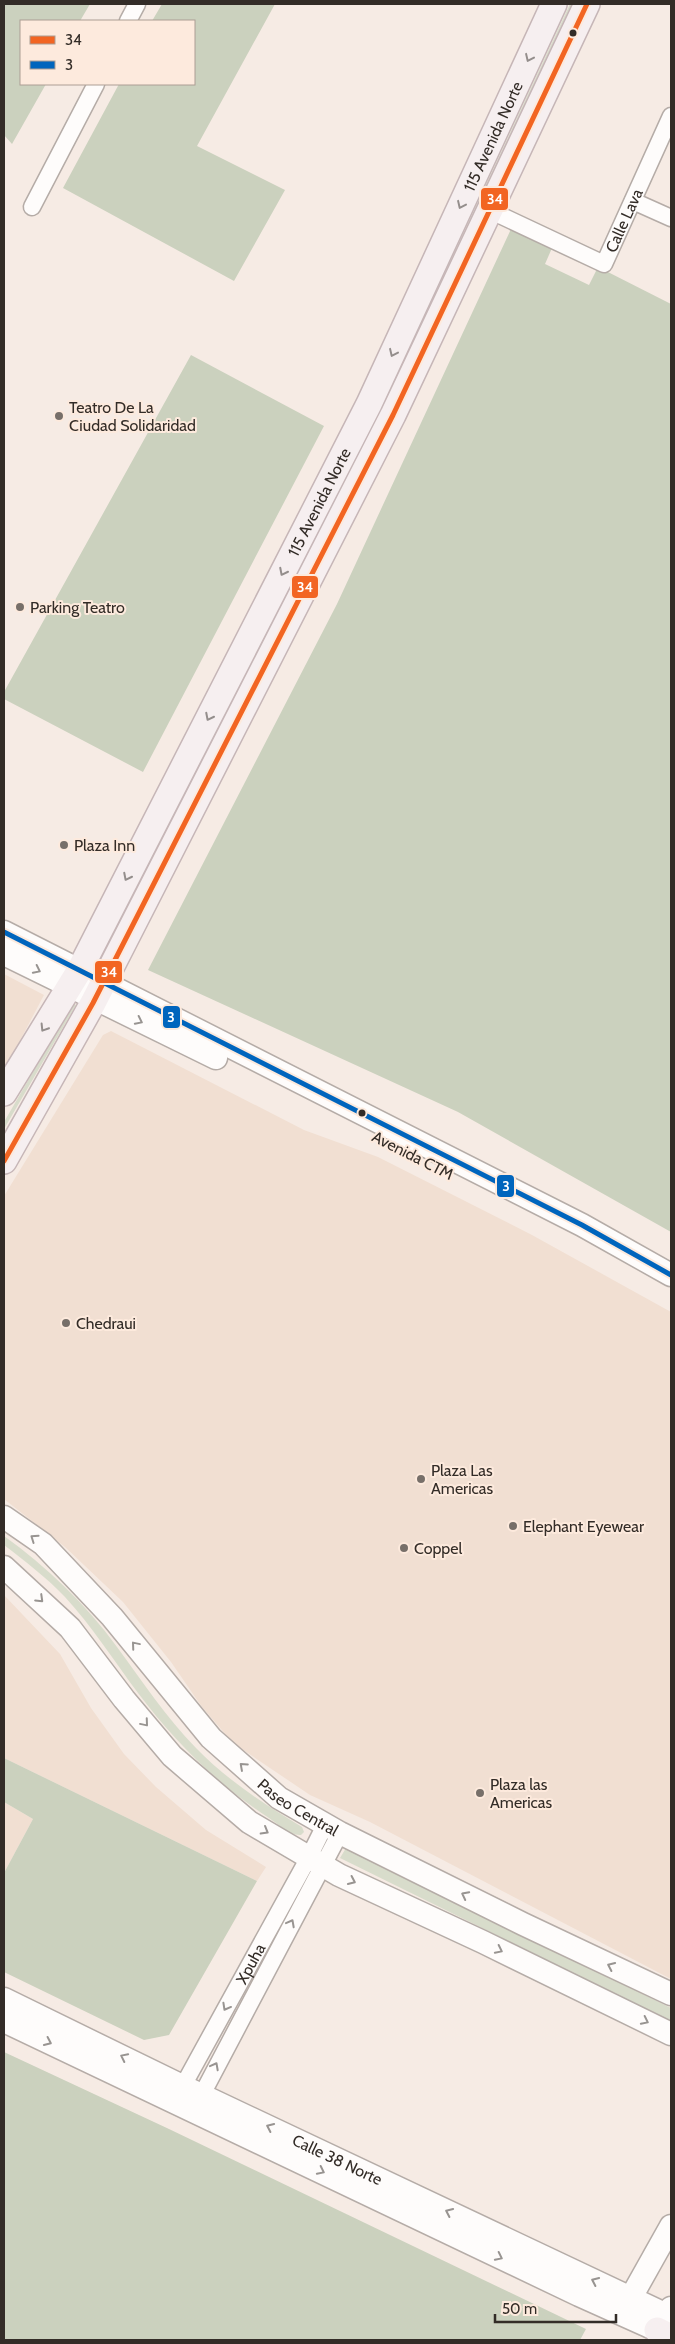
<svg xmlns="http://www.w3.org/2000/svg" width="675" height="2344" viewBox="0 0 675 2344" font-family="Cabin,sans-serif">
	<style>
		.built { fill: #f1dfd2 }
		.green { fill: #d8dccb }
		.forest { fill: #cbd1be }
		.lines { fill: none; stroke-linecap: round; stroke-linejoin: round }
		.minor-casing { stroke: #b5aca7; stroke-width: 19 }
		.secondary-casing { stroke: #b5aca7; stroke-width: 25 }
		.primary-casing { stroke: #c6b6b7; stroke-width: 28 }
		.minor { stroke: #fefcfb; stroke-width: 16 }
		.secondary { stroke: #fefcfb; stroke-width: 22 }
		.primary { stroke: #f6eff0; stroke-width: 25 }
		.bus-1-casing { stroke: #fdeadd; stroke-width: 9 }
		.bus-2-casing { stroke: #fdeadd; stroke-width: 9 }
		.bus-1 { stroke: #f26522; stroke-width: 5 }
		.bus-2 { stroke: #0065bd; stroke-width: 5 }
		.oneway { stroke: #948e8c }
		.oneway2 { stroke: #989491 }
		.bus-dot { fill: #332c27; stroke: #fdeadd; stroke-width: 2 }
		.poi-dot { fill: #776f69; stroke: #fdeadd; stroke-width: 2 }
		.labels { text-anchor: middle; stroke-width: 4; stroke-linejoin: round; paint-order: stroke }
		.street-label { font-size: 16px; fill: #332c27; stroke: #fdeadd }
		.poi-label { font-size: 16px; fill: #332c27; stroke: #fdeadd; text-anchor: start }
		.line-badge { stroke: #fdeadd; stroke-width: 2 }
		.badge-label { font-size: 14px; text-anchor: middle; font-weight: bold; fill: #fff }
	</style>
	<rect width="100%" height="100%" fill="#f6ebe4"/>
	<path class="built" d="M 4,974 L 44,995 L 4,1071 Z
		M 111,1031 L 304,1130 L 378,1157 L 532,1235 L 671,1312 L 671,1979 L 370,1822 L 310,1795 L 233,1743 L 202,1707 L 171,1662 L 123,1602 L 65,1547 L 4,1499 L 4,1196 L 103,1035 Z
		M 4,1595 L 60,1654 L 91,1708 L 124,1754 L 156,1787 L 206,1830 L 266,1867 L 257,1881 L 4,1758 Z
		M 4,1802 L 33,1819 L 4,1873 Z"/>
	<path class="green" d="M 570,4 L 574,4 L 399,377 L 99,964 L 95,966 L 95,962 L 198,767 L 395,380 Z
		M 73,1003 L 76,1005 L 4,1129 L 4,1122 Z
		M 4,1536 C 47,1567 85,1603 117,1647 C 142,1681 166,1717 196,1748 C 227,1780 264,1804 302,1827 L 304,1832 L 301,1835 C 290,1836 278,1824 269,1818 C 218,1785 175,1742 138,1693 C 114,1661 92,1626 65,1597 C 47,1578 25,1561 4,1545 Z
		M 346,1848 L 671,2008 L 671,2021 L 340,1858 Z"/>
	<path class="forest" d="M 4,4 L 90,4 L 80,21 L 21,21 L 21,84 L 46,84 L 12,144 L 4,135 Z
		M 162,4 L 275,4 L 197,146 L 285,190 L 234,281 L 63,188 L 119,84 L 194,84 L 194,21 L 152,21 Z
		M 511,229 L 552,248 L 545,264 L 589,285 L 598,267 L 671,304 L 671,1232 L 458,1112 L 148,970 L 337,604 Z
		M 191,355 L 324,426 L 143,772 L 4,699 L 4,692 Z
		M 4,1758 L 257,1881 L 169,2035 L 144,2040 L 4,1972 L 4,1873 L 33,1819 L 4,1802 Z
		M 4,2052 L 169,2129 L 586,2329 L 580,2340 L 4,2340 Z"/>
	<g class="lines">
		<defs>
			<g id="minor">
				<path d="M 128,21 L 137,4"/>
				<path d="M 633,201 L 671,218"/>
				<path d="M 32,207 L 96,84"/>
				<path id="s1" d="M 489,210 L 604,264 L 671,116"/>
				<path id="s2" d="M 178,2095 L 309,1857 L 325,1825"/>
				<path d="M 197,2104 L 340,1833"/>
			</g>
			<g id="secondary">
				<path d="M 4,932 L 582,1225 L 671,1275"/>
				<path d="M 4,954 L 216,1058"/>
				<path id="s3" d="M 4,1517 L 43,1544 L 112,1617 L 211,1738 L 279,1798 L 340,1833 L 523,1924 L 671,1994"/>
				<path d="M 4,1567 L 70,1628 L 124,1699 L 172,1756 L 249,1822 L 339,1875 L 483,1942 L 671,2034"/>
				<path id="s4" d="M 4,1999 L 182,2086 L 671,2317"/>
				<path d="M 4,2021 L 579,2295 L 657,2330 L 671,2308"/>
				<path d="M 624,2310 L 671,2226"/>
			</g>
			<g id="primary">
				<path id="s5" d="M 4,1093 L 79,971 L 369,404 L 554,4"/>
				<path d="M 4,1161 L 93,1003 L 393,415 L 587,4"/>
				<path d="M 657,2330 L 671,2337"/>
			</g>
		</defs>
		<use href="#minor" class="minor-casing"/>
		<use href="#secondary" class="secondary-casing"/>
		<use href="#primary" class="primary-casing"/>
		<use href="#minor" class="minor"/>
		<use href="#secondary" class="secondary"/>
		<use href="#primary" class="primary"/>
		<defs>
			<path id="bus-1" d="M 4,1161 L 93,1003 L 393,415 L 587,4"/>
			<path id="bus-2" d="M 4,932 L 582,1225 L 671,1275"/>
		</defs>
		<use href="#bus-1" class="bus-1-casing"/>
		<use href="#bus-2" class="bus-2-casing"/>
		<use href="#bus-1" class="bus-1"/>
		<use href="#bus-2" class="bus-2"/>
	</g>
	<defs><path id="oneway-chevron" d="M-2-3.5L2.5 0L-2 3.5" fill="none" stroke-width="1.6" stroke-linecap="round" stroke-linejoin="round" transform="scale(1.25)"/></defs>
	<g class="oneway">
		<use href="#oneway-chevron" transform="translate(529 58) rotate(115)"/>
		<use href="#oneway-chevron" transform="translate(461 205) rotate(115)"/>
		<use href="#oneway-chevron" transform="translate(393 353) rotate(115)"/>
		<use href="#oneway-chevron" transform="translate(283 572) rotate(117)"/>
		<use href="#oneway-chevron" transform="translate(209 717) rotate(117)"/>
		<use href="#oneway-chevron" transform="translate(127 877) rotate(117)"/>
		<use href="#oneway-chevron" transform="translate(44 1028) rotate(122)"/>
	</g>
	<g class="oneway2">
		<use href="#oneway-chevron" transform="translate(37 970) rotate(26)"/>
		<use href="#oneway-chevron" transform="translate(139 1021) rotate(26)"/>
		<use href="#oneway-chevron" transform="translate(34 1538) rotate(-145)"/>
		<use href="#oneway-chevron" transform="translate(40 1599) rotate(44)"/>
		<use href="#oneway-chevron" transform="translate(135 1645) rotate(-130)"/>
		<use href="#oneway-chevron" transform="translate(145 1723) rotate(50)"/>
		<use href="#oneway-chevron" transform="translate(243 1766) rotate(-138)"/>
		<use href="#oneway-chevron" transform="translate(265 1831) rotate(30)"/>
		<use href="#oneway-chevron" transform="translate(352 1881) rotate(25)"/>
		<use href="#oneway-chevron" transform="translate(465 1895) rotate(-153)"/>
		<use href="#oneway-chevron" transform="translate(291 1923) rotate(-62)"/>
		<use href="#oneway-chevron" transform="translate(499 1950) rotate(26)"/>
		<use href="#oneway-chevron" transform="translate(611 1966) rotate(-155)"/>
		<use href="#oneway-chevron" transform="translate(226 2007) rotate(119)"/>
		<use href="#oneway-chevron" transform="translate(645 2021) rotate(26)"/>
		<use href="#oneway-chevron" transform="translate(48 2042) rotate(25)"/>
		<use href="#oneway-chevron" transform="translate(124 2057) rotate(-154)"/>
		<use href="#oneway-chevron" transform="translate(215 2066) rotate(-62)"/>
		<use href="#oneway-chevron" transform="translate(270 2127) rotate(-155)"/>
		<use href="#oneway-chevron" transform="translate(321 2171) rotate(26)"/>
		<use href="#oneway-chevron" transform="translate(449 2212) rotate(-155)"/>
		<use href="#oneway-chevron" transform="translate(499 2257) rotate(26)"/>
		<use href="#oneway-chevron" transform="translate(595 2281) rotate(-155)"/>
	</g>
	<g class="bus-dot">
		<circle cx="573" cy="33" r="4.5"/>
		<circle cx="362" cy="1113" r="4.5"/>
	</g>
	<g class="poi-dot">
		<circle cx="59" cy="416" r="5"/>
		<circle cx="20" cy="607" r="5"/>
		<circle cx="64" cy="845" r="5"/>
		<circle cx="66" cy="1323" r="5"/>
		<circle cx="421" cy="1479" r="5"/>
		<circle cx="513" cy="1526" r="5"/>
		<circle cx="404" cy="1548" r="5"/>
		<circle cx="480" cy="1793" r="5"/>
	</g>
	<g class="labels">
		<g class="street-label">
			<text dy="6" stroke="none"><textPath href="#s5" startOffset="1075">115 Avenida Norte</textPath></text>
			<text dy="6" stroke="none"><textPath href="#s1" startOffset="175">Calle Lava</textPath></text>
			<text dy="6" stroke="none"><textPath href="#s5" startOffset="670">115 Avenida Norte</textPath></text>
			<text transform="translate(413 1155) rotate(27)" y="6">Avenida CTM</text>
			<text dy="6" stroke="none"><textPath href="#s3" startOffset="416">Paseo Central</textPath></text>
			<text dy="6" stroke="none"><textPath href="#s2" startOffset="150">Xpuha</textPath></text>
			<text dy="6" stroke="none"><textPath href="#s4" startOffset="370">Calle 38 Norte</textPath></text>
		</g>
		<g class="poi-label">
			<text x="69" y="413">Teatro De La<tspan x="69" dy="18">Ciudad Solidaridad</tspan></text>
			<text x="30" y="613">Parking Teatro</text>
			<text x="74" y="851">Plaza Inn</text>
			<text x="76" y="1329">Chedraui</text>
			<text x="431" y="1476">Plaza Las<tspan x="431" dy="18">Americas</tspan></text>
			<text x="523" y="1532">Elephant Eyewear</text>
			<text x="414" y="1554">Coppel</text>
			<text x="490" y="1790">Plaza las<tspan x="490" dy="18">Americas</tspan></text>
		</g>
	</g>
	<g class="line-badge">
		<rect x="480" y="187" width="29" height="24" rx="5" fill="#f26522"/>
		<rect x="291" y="575" width="28" height="24" rx="5" fill="#f26522"/>
		<rect x="94" y="960" width="29" height="24" rx="5" fill="#f26522"/>
		<rect x="162" y="1005" width="19" height="24" rx="5" fill="#0065bd"/>
		<rect x="496" y="1174" width="19" height="24" rx="5" fill="#0065bd"/>
	</g>
	<g class="badge-label">
		<text x="495" y="204">34</text>
		<text x="305" y="592">34</text>
		<text x="109" y="977">34</text>
		<text x="171" y="1022">3</text>
		<text x="506" y="1191">3</text>
	</g>
	<rect width="675" height="2344" fill="none" stroke="#332c27" stroke-width="10"/>
	<rect x="20" y="20" width="175" height="65" fill="#fdeadd" stroke="#ac9e94"/>
	<rect x="30" y="36" width="25" height="8" fill="#f26522" stroke="#ac9e94"/>
	<text x="65" y="45" font-size="15" fill="#332c27">34</text>
	<rect x="30" y="61" width="25" height="8" fill="#0065bd" stroke="#ac9e94"/>
	<text x="65" y="70" font-size="15" fill="#332c27">3</text>
	<path d="M495 2314v8h121v-8" fill="none" stroke="#332c27" stroke-width="2.5"/>
	<text x="502" y="2314" font-size="15" fill="#332c27" stroke="#fdeadd" stroke-width="4" paint-order="stroke">50 m</text>
</svg>
